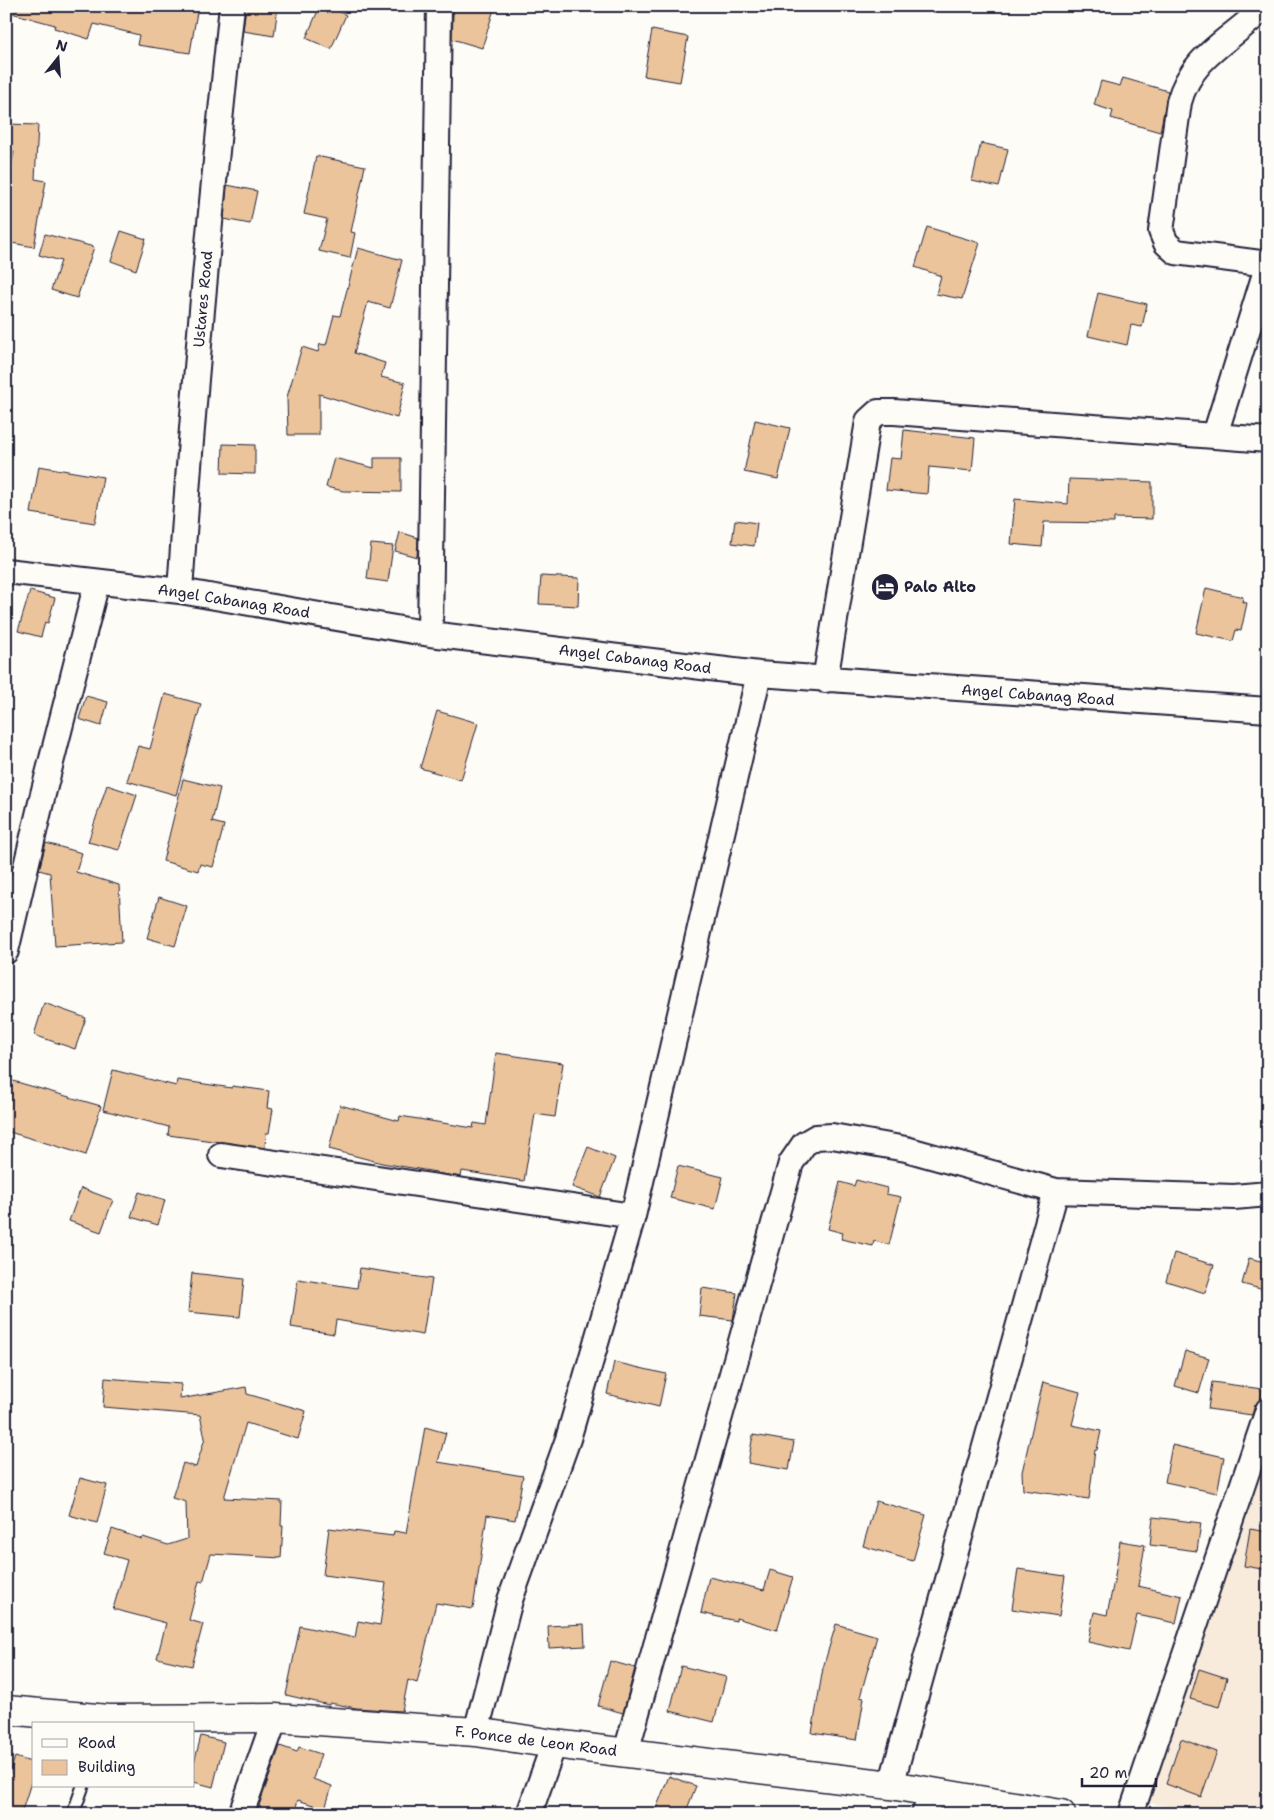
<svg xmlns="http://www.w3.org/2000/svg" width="1274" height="1820" viewBox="0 0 1274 1820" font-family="'Shantell Sans',sans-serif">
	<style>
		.built { fill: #f8ebdb }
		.building { fill: #ebc49b; stroke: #22223b }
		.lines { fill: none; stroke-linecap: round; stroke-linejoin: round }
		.lane-casing { stroke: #22223b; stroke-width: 15 }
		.street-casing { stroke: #22223b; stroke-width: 28 }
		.secondary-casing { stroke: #22223b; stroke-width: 31 }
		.lane { stroke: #fdfcf7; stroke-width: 11 }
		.street { stroke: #fdfcf7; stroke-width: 24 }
		.secondary { stroke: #fdfcf7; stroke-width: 28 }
		.labels { text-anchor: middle; stroke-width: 4.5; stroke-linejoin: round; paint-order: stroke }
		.street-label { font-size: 15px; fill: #22223b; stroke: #fdfcf7 }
		.poi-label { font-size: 15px; font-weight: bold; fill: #22223b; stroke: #fdfcf7; text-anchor: start }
	</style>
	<rect width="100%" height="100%" fill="#fdfcf7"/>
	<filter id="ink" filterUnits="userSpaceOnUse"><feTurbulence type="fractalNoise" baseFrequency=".02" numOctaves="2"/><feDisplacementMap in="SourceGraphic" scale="10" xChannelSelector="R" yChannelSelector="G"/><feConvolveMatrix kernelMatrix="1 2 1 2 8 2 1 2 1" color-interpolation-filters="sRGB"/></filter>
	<g filter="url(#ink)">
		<path class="built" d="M 1268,1410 L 1268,1814 L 1221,1814 L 1136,1801 Z"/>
		<path class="building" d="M 8,6 L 198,6 L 190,53 L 137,45 L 139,35 L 94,24 L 89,39 L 54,28 L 55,25 L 8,12 Z
			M 246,6 L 278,6 L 274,36 L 243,31 Z
			M 320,6 L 326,6 L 346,15 L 331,49 L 306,38 Z
			M 456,6 L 495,6 L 482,48 L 452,39 L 453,15 Z
			M 652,30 L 688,37 L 680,82 L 644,76 Z
			M 1123,78 L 1168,91 L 1160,132 L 1111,118 L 1113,111 L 1094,105 L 1101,81 L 1120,86 Z
			M 8,124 L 38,125 L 35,179 L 46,181 L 34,247 L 6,242 L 6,193 L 14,152 L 7,152 Z
			M 981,143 L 1008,149 L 999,187 L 972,181 Z
			M 316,156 L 365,166 L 351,232 L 355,233 L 350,258 L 319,251 L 327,219 L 304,214 Z
			M 227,185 L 257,191 L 250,224 L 224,219 Z
			M 927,227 L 980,243 L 962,299 L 936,294 L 941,276 L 915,267 Z
			M 121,231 L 146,239 L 136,270 L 111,261 Z
			M 45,234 L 94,247 L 77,298 L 51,290 L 61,261 L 39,255 Z
			M 358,248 L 402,260 L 390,308 L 368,302 L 354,353 L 385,363 L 381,377 L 405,383 L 397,418 L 319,394 L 319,435 L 288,435 L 287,397 L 302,347 L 318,352 L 320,344 L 326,345 L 334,315 L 340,316 Z
			M 1098,293 L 1147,304 L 1142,327 L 1131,325 L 1127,345 L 1088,336 Z
			M 755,420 L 790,428 L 778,479 L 744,472 Z
			M 904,430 L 975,438 L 972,471 L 929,467 L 927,494 L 886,490 L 890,458 L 901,459 Z
			M 223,444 L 255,445 L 255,474 L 222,473 Z
			M 334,458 L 374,468 L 374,458 L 401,458 L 401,492 L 343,491 L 326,487 Z
			M 39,466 L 103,477 L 95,523 L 31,513 Z
			M 1069,479 L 1152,482 L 1152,519 L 1114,518 L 1114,523 L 1044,522 L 1042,547 L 1011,544 L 1015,499 L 1068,504 Z
			M 735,520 L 757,523 L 754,546 L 732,543 Z
			M 400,532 L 418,538 L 417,557 L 395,551 Z
			M 371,544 L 393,546 L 388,582 L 367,579 Z
			M 541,576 L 579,578 L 578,606 L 539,604 Z
			M 1206,588 L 1243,597 L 1242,602 L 1247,603 L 1241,631 L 1236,630 L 1233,641 L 1196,633 Z
			M 30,591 L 55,598 L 48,623 L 45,622 L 41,637 L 18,631 Z
			M 165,694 L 201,704 L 176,795 L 127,781 L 138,746 L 150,749 Z
			M 86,696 L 108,702 L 101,726 L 79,719 Z
			M 437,711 L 478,723 L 461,780 L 420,768 Z
			M 183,779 L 220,788 L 212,822 L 224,825 L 213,867 L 200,864 L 198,871 L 163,861 Z
			M 107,785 L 137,795 L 119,850 L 88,842 Z
			M 46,843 L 82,853 L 76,872 L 119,885 L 122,942 L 55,946 L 50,873 L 39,870 Z
			M 159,897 L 187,906 L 175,946 L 147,938 Z
			M 44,1003 L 86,1018 L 75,1049 L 34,1035 Z
			M 496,1053 L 563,1063 L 555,1117 L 535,1114 L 524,1181 L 462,1171 L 461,1177 L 436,1173 L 436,1172 L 382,1163 L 329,1149 L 340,1105 L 399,1121 L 400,1116 L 473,1128 L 474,1123 L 486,1125 Z
			M 113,1070 L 176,1086 L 177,1080 L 232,1088 L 232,1086 L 269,1091 L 267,1108 L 273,1109 L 269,1133 L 266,1133 L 265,1148 L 168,1135 L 169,1127 L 103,1110 Z
			M 6,1079 L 101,1106 L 86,1155 L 6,1131 Z
			M 588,1147 L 615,1158 L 600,1197 L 572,1187 Z
			M 678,1166 L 723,1177 L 715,1209 L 670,1198 Z
			M 856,1180 L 887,1188 L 886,1194 L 901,1197 L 889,1245 L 874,1241 L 873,1246 L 841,1239 L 843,1233 L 828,1229 L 840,1182 L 854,1186 Z
			M 81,1188 L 113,1200 L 101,1232 L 69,1221 Z
			M 139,1192 L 165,1200 L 158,1225 L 131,1217 Z
			M 1174,1253 L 1214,1265 L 1205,1293 L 1166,1281 Z
			M 1249,1258 L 1268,1263 L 1268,1291 L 1242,1284 Z
			M 360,1268 L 432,1279 L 423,1335 L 336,1320 L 334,1334 L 291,1327 L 298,1279 L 357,1288 Z
			M 192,1273 L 244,1279 L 240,1317 L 188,1312 Z
			M 702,1288 L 737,1293 L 733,1320 L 699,1316 Z
			M 1185,1351 L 1209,1358 L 1199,1393 L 1175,1386 Z
			M 614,1362 L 666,1374 L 659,1407 L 607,1394 Z
			M 105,1378 L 181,1384 L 180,1399 L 246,1387 L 247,1394 L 306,1411 L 298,1439 L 246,1423 L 224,1498 L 282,1501 L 281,1526 L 283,1526 L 281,1558 L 211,1554 L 203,1582 L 199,1581 L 189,1620 L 203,1624 L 192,1666 L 157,1658 L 166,1623 L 113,1609 L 127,1560 L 104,1553 L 112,1529 L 142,1539 L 143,1537 L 168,1545 L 187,1539 L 186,1502 L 172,1498 L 183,1463 L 196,1467 L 205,1438 L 200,1415 L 103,1407 Z
			M 1043,1382 L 1080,1392 L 1072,1425 L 1101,1431 L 1097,1450 L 1095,1450 L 1089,1499 L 1023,1490 L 1022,1472 Z
			M 1212,1382 L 1262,1389 L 1261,1399 L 1255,1405 L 1252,1415 L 1208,1409 Z
			M 425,1427 L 446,1433 L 438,1462 L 523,1476 L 515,1520 L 487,1515 L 473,1609 L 436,1603 L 417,1683 L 408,1680 L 402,1711 L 356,1708 L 330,1703 L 329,1705 L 286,1695 L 300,1626 L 355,1638 L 358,1621 L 380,1625 L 386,1583 L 323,1575 L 329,1528 L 393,1536 L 394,1531 L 406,1533 Z
			M 753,1435 L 794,1442 L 789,1470 L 748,1463 Z
			M 1172,1445 L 1224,1457 L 1217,1493 L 1165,1482 Z
			M 80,1478 L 107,1485 L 97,1523 L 69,1515 Z
			M 876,1501 L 926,1515 L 913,1561 L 863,1546 Z
			M 1153,1517 L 1201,1523 L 1197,1551 L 1150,1545 Z
			M 1250,1529 L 1268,1532 L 1268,1570 L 1244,1566 Z
			M 1120,1541 L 1145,1545 L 1138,1586 L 1182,1596 L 1176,1623 L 1137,1615 L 1129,1651 L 1088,1642 L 1094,1612 L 1107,1615 L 1115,1576 Z
			M 1018,1569 L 1065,1576 L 1059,1616 L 1012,1609 Z
			M 770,1570 L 793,1577 L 777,1630 L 736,1618 L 736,1621 L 701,1613 L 709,1577 L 764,1590 Z
			M 584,1624 L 585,1646 L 549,1648 L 548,1626 Z
			M 836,1624 L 877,1636 L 860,1697 L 864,1698 L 857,1740 L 812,1733 L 823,1668 Z
			M 610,1661 L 635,1668 L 623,1713 L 598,1706 Z
			M 681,1666 L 726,1677 L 714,1722 L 670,1711 Z
			M 1199,1669 L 1227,1678 L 1219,1707 L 1190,1699 Z
			M 201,1736 L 224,1742 L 213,1787 L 194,1782 L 194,1763 Z
			M 1181,1739 L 1217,1752 L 1201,1797 L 1166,1784 Z
			M 280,1746 L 297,1752 L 299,1747 L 321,1754 L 313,1779 L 332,1786 L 325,1809 L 298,1800 L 294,1814 L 256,1814 Z
			M 15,1757 L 34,1763 L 34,1773 L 21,1814 L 6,1814 L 6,1785 Z
			M 669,1776 L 696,1786 L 685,1814 L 654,1814 Z"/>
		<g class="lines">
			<defs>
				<path id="lane" d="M 73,1814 L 83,1786"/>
				<path id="street" d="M 1215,435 L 1268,264 L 1176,252 L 1166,243 L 1161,231 L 1179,102 C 1192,54 1233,40 1265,6
					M 6,571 L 180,591 L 430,634 L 759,674 L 1268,710
					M 180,591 C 193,396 211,201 232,6
					M 430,634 L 439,6
					M 825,680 L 868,421 L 878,412 L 894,412 L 1268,440
					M 6,951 L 43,794 L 97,582
					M 221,1155 L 633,1216
					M 476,1732 L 510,1600 L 568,1439 L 633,1216 L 759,674
					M 626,1752 L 791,1163 L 804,1144 L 816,1137 L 832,1136 L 906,1149 L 1056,1191 L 1234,1197 L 1268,1194
					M 891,1785 L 1056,1191
					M 241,1814 L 275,1718
					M 529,1814 L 554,1744
					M 924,1814 L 933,1793
					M 1131,1814 L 1268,1410"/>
				<path id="secondary" d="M 6,1710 L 108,1719 L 275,1718 L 476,1732 L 554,1744 L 891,1785 L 1061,1814"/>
			</defs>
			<use href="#lane" class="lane-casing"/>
			<use href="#street" class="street-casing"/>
			<use href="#secondary" class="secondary-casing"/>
			<use href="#lane" class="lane"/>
			<use href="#street" class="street"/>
			<use href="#secondary" class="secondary"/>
		</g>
	</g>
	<defs>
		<symbol id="hotel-disc" viewBox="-11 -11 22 22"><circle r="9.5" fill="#22223b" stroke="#fdfcf7"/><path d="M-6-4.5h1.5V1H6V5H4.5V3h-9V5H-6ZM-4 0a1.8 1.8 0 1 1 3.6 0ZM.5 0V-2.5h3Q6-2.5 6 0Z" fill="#fff"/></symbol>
	</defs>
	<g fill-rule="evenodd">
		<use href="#hotel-disc" x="869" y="571" width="32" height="32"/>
	</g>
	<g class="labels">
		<g class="street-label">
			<text transform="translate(203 299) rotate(-85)" y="5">Ustares Road</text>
			<text transform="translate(234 601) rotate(9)" y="5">Angel Cabanag Road</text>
			<text transform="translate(635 659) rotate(7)" y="5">Angel Cabanag Road</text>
			<text transform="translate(1038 695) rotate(4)" y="5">Angel Cabanag Road</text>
			<text transform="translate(536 1741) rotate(7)" y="5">F. Ponce de Leon Road</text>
		</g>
		<g class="poi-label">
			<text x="904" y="592">Palo Alto</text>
		</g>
	</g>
	<rect width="1274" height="1820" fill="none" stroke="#fdfcf7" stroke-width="25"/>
	<rect x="12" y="12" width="1249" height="1795" fill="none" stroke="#22223b" stroke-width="2" filter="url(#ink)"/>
	<rect x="32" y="1722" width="162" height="65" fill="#fdfcf7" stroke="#a5a5ac"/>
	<rect x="42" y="1739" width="25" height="8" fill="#fdfcf7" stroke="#a5a5ac"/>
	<text x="78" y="1748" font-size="15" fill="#22223b">Road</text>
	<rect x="42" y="1760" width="25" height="15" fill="#ebc49b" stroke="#a5a5ac"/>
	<text x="78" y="1772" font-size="15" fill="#22223b">Building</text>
	<g transform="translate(58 58) rotate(17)" stroke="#fdfcf7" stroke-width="4" paint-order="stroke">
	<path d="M0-4L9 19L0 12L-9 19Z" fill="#22223b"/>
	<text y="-8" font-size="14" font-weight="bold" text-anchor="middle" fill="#22223b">N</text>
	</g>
	<path d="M1082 1778v8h74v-8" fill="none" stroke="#22223b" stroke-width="2.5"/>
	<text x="1089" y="1778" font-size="15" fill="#22223b" stroke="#fdfcf7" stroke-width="4" paint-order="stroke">20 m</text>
</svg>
